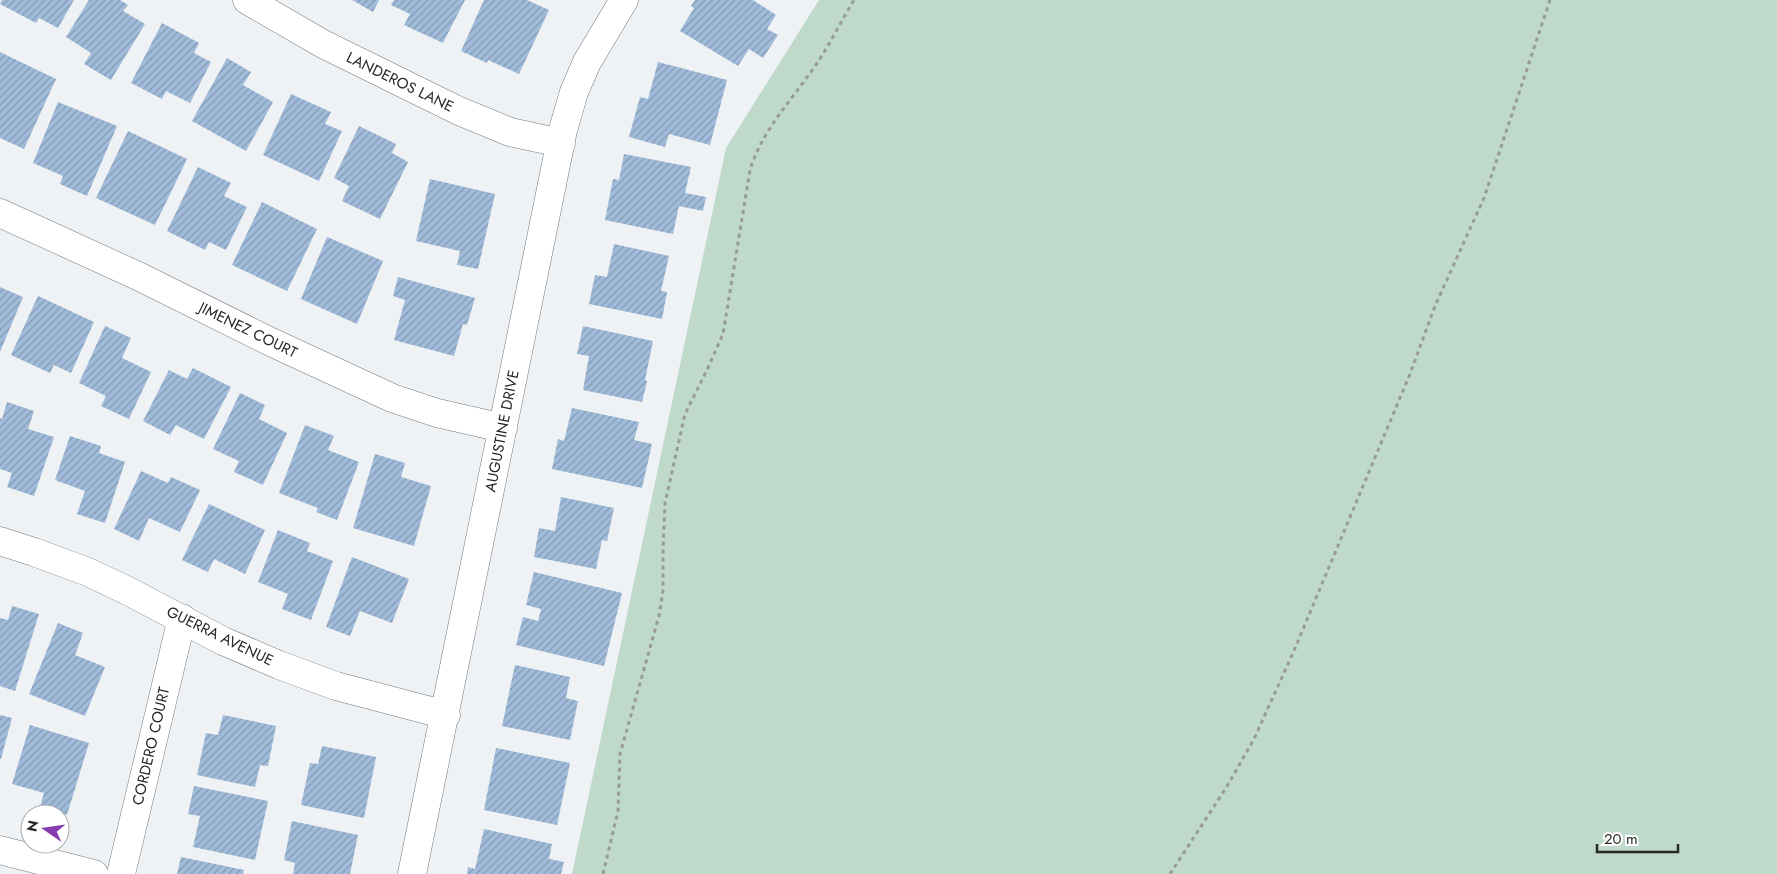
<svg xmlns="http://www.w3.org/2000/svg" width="1777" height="874" viewBox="0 0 1777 874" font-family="Jost,sans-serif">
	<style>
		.grass { fill: #bfd9cb }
		.building { fill: url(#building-hatch) }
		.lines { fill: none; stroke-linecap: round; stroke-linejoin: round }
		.minor-casing { stroke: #76787b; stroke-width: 29 }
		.path { stroke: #989a9c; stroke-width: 3; stroke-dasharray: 4 4; stroke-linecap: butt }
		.minor { stroke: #fff; stroke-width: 28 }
		.labels { text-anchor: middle; stroke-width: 4; stroke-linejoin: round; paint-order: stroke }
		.street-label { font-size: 15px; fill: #272829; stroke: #fff }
	</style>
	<defs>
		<pattern id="building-hatch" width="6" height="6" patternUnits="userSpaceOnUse" patternTransform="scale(1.25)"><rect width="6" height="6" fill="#a1bcda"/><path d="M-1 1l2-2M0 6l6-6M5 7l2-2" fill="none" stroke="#8399b1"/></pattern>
	</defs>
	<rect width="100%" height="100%" fill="#eff2f5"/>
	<path class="grass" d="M 819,0 L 1777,0 L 1777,874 L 572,874 L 726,148 Z"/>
	<path class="building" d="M 2,0 L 74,0 L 58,28 L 39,18 L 36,23 L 0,4 Z
		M 89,0 L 120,0 L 128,5 L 123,11 L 145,24 L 111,80 L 84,64 L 91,53 L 66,37 Z
		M 352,0 L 379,0 L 373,12 Z
		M 394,0 L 465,0 L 443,43 L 404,25 L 410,14 L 391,5 Z
		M 484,0 L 527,0 L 549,10 L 519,74 L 488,60 L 487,63 L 461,51 Z
		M 695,0 L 753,0 L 776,15 L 767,29 L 778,35 L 763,58 L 749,49 L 738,66 L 680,31 L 694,8 L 691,6 Z
		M 162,23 L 199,43 L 194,53 L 211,62 L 190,103 L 166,91 L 162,99 L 131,83 Z
		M 0,52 L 56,79 L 24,149 L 0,138 Z
		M 227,58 L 251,72 L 243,85 L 273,102 L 246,151 L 192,121 Z
		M 658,62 L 727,80 L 710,145 L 669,134 L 665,147 L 629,137 L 640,97 L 648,99 Z
		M 291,94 L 331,112 L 325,124 L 342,131 L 319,181 L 263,155 Z
		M 58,102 L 117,126 L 87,196 L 60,184 L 63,176 L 33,163 Z
		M 359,126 L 396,144 L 392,153 L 408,162 L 380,219 L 342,201 L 349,186 L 334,178 Z
		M 128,131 L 187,159 L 155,225 L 96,198 Z
		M 624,154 L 691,167 L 685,193 L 706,197 L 703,211 L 679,206 L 673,234 L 605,220 L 613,179 L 619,180 Z
		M 198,167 L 231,183 L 224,196 L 247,207 L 226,250 L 209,242 L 205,250 L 167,231 Z
		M 430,179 L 495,194 L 478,269 L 457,265 L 460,251 L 416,241 Z
		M 262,202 L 317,229 L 287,291 L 232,265 Z
		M 327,237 L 383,261 L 357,324 L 301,299 Z
		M 614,244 L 669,256 L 661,291 L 667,292 L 662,319 L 589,304 L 595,275 L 607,277 Z
		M 398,277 L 475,298 L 467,325 L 463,324 L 454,356 L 394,340 L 405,300 L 393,296 Z
		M 0,287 L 23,297 L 0,352 Z
		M 38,296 L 94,322 L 71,373 L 54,365 L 50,373 L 11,355 Z
		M 105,326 L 131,338 L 122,358 L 151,372 L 129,419 L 101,406 L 106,396 L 79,383 Z
		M 583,326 L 653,341 L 645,380 L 647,381 L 642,402 L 583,390 L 589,356 L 577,354 Z
		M 193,368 L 231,387 L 204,439 L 176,425 L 170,435 L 143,421 L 169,370 L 187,379 Z
		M 240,393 L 265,405 L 259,419 L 287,433 L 263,485 L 234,472 L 239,461 L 213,449 Z
		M 7,402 L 34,411 L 28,429 L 54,437 L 34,496 L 7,487 L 12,473 L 0,469 L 0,418 L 2,419 Z
		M 572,408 L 639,422 L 634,440 L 652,444 L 642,488 L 552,469 L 558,439 L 564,441 Z
		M 305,425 L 334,436 L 328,450 L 359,462 L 337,520 L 316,512 L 318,508 L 279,493 Z
		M 70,436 L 101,446 L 99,453 L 125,462 L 105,523 L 77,514 L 85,491 L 55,480 Z
		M 375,454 L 405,463 L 401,477 L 431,486 L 414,546 L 353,528 Z
		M 141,471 L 168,483 L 171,477 L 200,490 L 180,532 L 149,518 L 139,541 L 114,529 Z
		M 561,497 L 614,508 L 607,541 L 602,540 L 596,569 L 534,557 L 539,528 L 555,531 Z
		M 209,504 L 265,530 L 245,574 L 214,559 L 208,572 L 182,560 Z
		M 278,530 L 310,543 L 307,551 L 333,561 L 311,620 L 282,609 L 288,594 L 258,582 Z
		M 352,557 L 409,579 L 392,623 L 360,611 L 350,636 L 326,627 Z
		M 534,572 L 622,593 L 604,666 L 516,645 L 523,617 L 538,621 L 541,609 L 526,605 Z
		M 12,606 L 39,614 L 15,691 L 0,686 L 0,618 L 8,620 Z
		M 58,623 L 83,633 L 75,655 L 105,667 L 85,716 L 29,694 Z
		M 515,665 L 570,677 L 566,698 L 578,701 L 570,740 L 502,726 Z
		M 0,715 L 12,718 L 1,759 L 0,759 Z
		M 223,715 L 276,726 L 268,766 L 260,765 L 255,787 L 197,775 L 206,733 L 218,735 Z
		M 30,725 L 89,743 L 67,815 L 40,807 L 44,793 L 12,784 Z
		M 322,746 L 376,757 L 364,818 L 301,805 L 310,763 L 318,764 Z
		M 496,748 L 570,763 L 557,825 L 484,810 Z
		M 194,786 L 268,801 L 255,860 L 193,847 L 200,816 L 188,814 Z
		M 292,821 L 358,835 L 350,874 L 293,874 L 295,863 L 284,860 Z
		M 484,829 L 552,844 L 549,859 L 564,862 L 561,874 L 467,874 L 468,867 L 475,869 Z
		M 181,857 L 244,870 L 243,874 L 177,874 Z"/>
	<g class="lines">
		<defs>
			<path id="minor" d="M 247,0 L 323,44 L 459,111 L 510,132 L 561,143
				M 0,213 L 138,276 L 271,342 L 392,398 L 437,413 L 503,428
				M 0,541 L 34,552 L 88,572 L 128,591 L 223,641 L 279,665 L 336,686 L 446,715
				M 0,850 L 94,874
				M 121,874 L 182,618
				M 412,874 L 563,130 L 574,92 L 587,62 L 624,0"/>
		</defs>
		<use href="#minor" class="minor-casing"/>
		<path class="path" d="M 603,874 L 618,811 L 620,754 L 659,616 L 663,591 L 663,549 L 665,503 L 685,414 L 707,370 L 723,334 L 750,170 C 762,131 790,102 813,69 C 828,48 840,23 854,0
			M 1170,874 L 1226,788 L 1254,739 L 1293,653 L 1410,374 L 1435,306 L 1484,198 L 1550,0"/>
		<use href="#minor" class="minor"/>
	</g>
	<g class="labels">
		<g class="street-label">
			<text transform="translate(400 82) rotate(26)" y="5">LANDEROS LANE</text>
			<text transform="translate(248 330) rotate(26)" y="5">JIMENEZ COURT</text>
			<text transform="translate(502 431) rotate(-79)" y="5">AUGUSTINE DRIVE</text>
			<text transform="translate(220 636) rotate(26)" y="5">GUERRA AVENUE</text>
			<text transform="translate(151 746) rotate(-77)" y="5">CORDERO COURT</text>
		</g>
	</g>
	<g transform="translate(45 829) rotate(283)"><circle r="24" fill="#ffffff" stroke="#a9a9a9"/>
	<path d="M0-4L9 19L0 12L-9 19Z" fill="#863cae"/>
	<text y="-8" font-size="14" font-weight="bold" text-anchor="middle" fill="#272829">N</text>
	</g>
	<path d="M1597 844v8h81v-8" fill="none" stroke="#272829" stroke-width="2.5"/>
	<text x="1604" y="844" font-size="15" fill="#272829" stroke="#ffffff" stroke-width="4" paint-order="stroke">20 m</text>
</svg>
